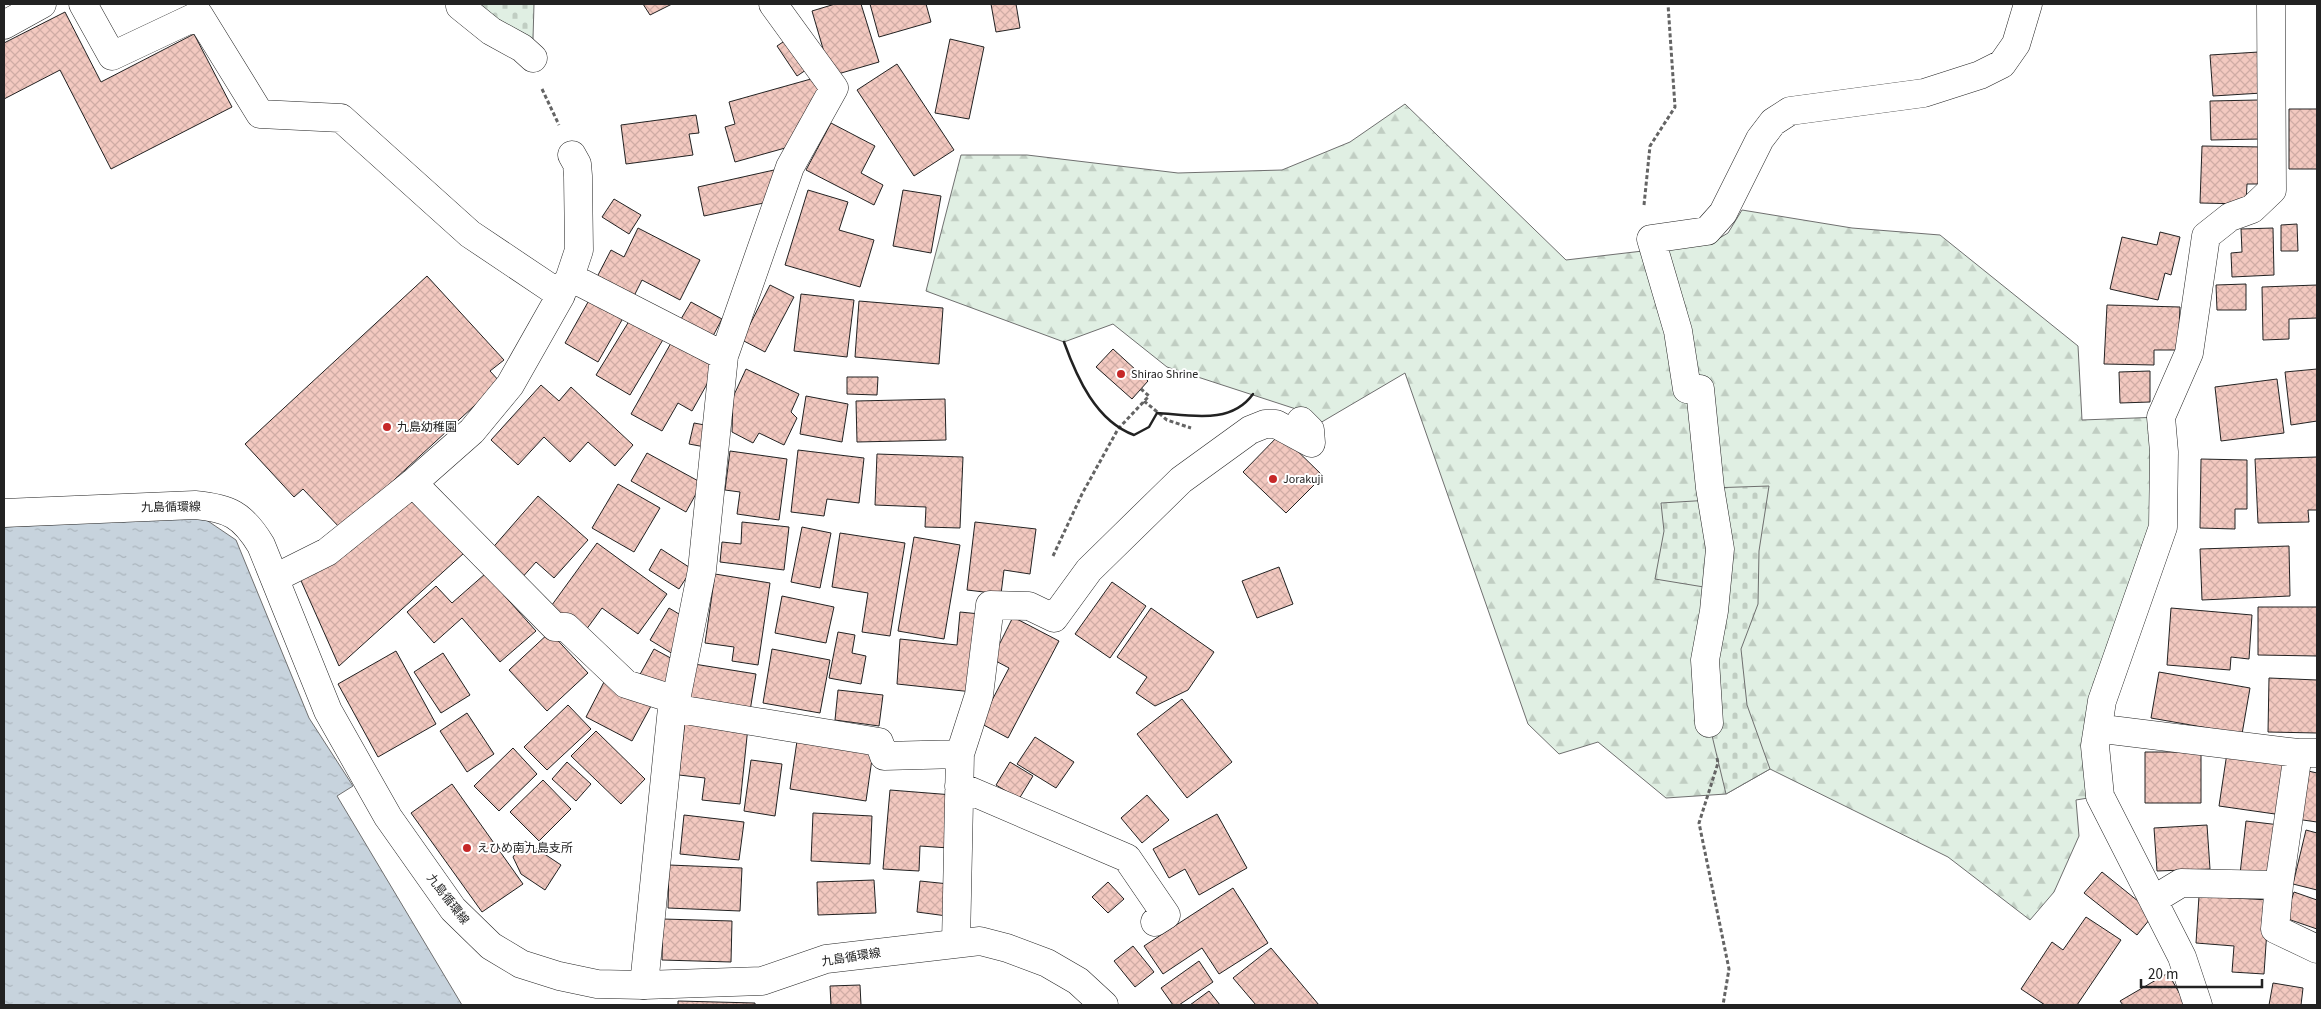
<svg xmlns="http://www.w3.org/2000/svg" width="2321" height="1009" viewBox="0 0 2321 1009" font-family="'Source Sans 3','Noto Sans JP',sans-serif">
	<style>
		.forest { fill: url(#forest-firs); stroke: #6f6f6f }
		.cemetery { fill: url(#cemetery-stones); stroke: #6f6f6f }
		.water { fill: url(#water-ripples); stroke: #6f6f6f }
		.building { fill: url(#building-cross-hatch); stroke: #222 }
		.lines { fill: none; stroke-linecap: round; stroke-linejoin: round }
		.minor-casing { stroke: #222; stroke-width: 29 }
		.major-casing { stroke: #222; stroke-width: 29 }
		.path { stroke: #646464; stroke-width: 3; stroke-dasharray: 4 2.5; stroke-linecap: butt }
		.minor { stroke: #fff; stroke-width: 28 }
		.major { stroke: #fff; stroke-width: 28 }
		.wall { stroke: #222; stroke-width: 2.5 }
		.poi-dot { fill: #c62828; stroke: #fff; stroke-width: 2 }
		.labels { text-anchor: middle; stroke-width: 4; stroke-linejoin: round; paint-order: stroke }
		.poi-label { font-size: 12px; fill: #222; stroke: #fff; text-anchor: start }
		.street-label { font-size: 12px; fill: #222; stroke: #fff }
	</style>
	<defs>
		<pattern id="forest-firs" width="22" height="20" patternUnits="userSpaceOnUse" patternTransform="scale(1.25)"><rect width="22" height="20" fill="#e0efe3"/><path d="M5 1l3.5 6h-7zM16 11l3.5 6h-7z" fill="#c0cdc2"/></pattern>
		<pattern id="cemetery-stones" width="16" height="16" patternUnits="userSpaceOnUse" patternTransform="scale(1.25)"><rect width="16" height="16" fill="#e0efe3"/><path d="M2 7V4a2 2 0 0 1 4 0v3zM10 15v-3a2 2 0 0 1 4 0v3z" fill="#c0cdc2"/></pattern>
		<pattern id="water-ripples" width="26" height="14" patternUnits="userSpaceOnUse" patternTransform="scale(1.25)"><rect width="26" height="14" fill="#c7d3dd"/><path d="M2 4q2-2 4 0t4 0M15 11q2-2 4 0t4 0" fill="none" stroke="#abb5bd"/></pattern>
		<pattern id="building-cross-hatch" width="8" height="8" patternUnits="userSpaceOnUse" patternTransform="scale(1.25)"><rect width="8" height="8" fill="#f3c9c0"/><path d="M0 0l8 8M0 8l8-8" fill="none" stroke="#d0aca5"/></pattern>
	</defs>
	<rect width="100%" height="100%" fill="#fff"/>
	<path class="forest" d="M 1405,104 L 1566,260 L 1711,243 L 1728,233 L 1742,210 L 1852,228 L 1940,235 L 2078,346 L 2082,420 L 2161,417 L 2163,527 L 2102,701 L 2100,796 L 2076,800 L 2079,836 L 2054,892 L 2030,920 L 1948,857 L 1770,769 L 1726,794 L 1666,798 L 1598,742 L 1559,754 L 1528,724 L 1405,373 L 1320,423 L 1299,410 L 1167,367 L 1113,324 L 1064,342 L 926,291 L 961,155 L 1027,155 L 1178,173 L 1282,170 L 1350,142 Z"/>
	<path class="cemetery" d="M 457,4 L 534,4 L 533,39 L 495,26 Z
		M 1769,486 L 1759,551 L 1758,604 L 1741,649 L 1747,705 L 1770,769 L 1726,794 L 1709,723 L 1716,589 L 1655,579 L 1664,531 L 1661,503 L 1711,500 L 1710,488 Z"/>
	<path class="water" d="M 202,517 L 236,540 L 309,718 L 353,786 L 337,796 L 462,1005 L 4,1005 L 4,527 Z"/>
	<path class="building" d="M 643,4 L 672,4 L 650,15 Z
		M 835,4 L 861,4 L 879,62 L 831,76 L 812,11 Z
		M 870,4 L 926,4 L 931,22 L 879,37 Z
		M 991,4 L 1016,4 L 1020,28 L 996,32 Z
		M 65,12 L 101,82 L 194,34 L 232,107 L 111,169 L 60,70 L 4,99 L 4,43 Z
		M 792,36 L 812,66 L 797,76 L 777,46 Z
		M 950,39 L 984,47 L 969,119 L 935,113 Z
		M 2259,52 L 2262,93 L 2213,96 L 2210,55 Z
		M 897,64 L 954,150 L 914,176 L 857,90 Z
		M 818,77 L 825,100 L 803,143 L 735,162 L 725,127 L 735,124 L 729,102 Z
		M 2258,100 L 2260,139 L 2211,140 L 2210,101 Z
		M 2289,109 L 2317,109 L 2317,169 L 2289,169 Z
		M 696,115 L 699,133 L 689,134 L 693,155 L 626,164 L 621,125 Z
		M 831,123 L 875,146 L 861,173 L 883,185 L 874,205 L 806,170 Z
		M 2202,146 L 2263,147 L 2262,184 L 2247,184 L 2246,204 L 2200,203 Z
		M 783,168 L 768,202 L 704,216 L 698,187 Z
		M 808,190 L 848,202 L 839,230 L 874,240 L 860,287 L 785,265 Z
		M 903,190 L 941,196 L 931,253 L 893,246 Z
		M 614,199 L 641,215 L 629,234 L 602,217 Z
		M 2297,224 L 2298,251 L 2281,251 L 2281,225 Z
		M 638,228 L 700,260 L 680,300 L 642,280 L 634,296 L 597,277 L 611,250 L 624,257 Z
		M 2273,228 L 2274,275 L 2232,277 L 2231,253 L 2242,252 L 2241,229 Z
		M 2160,232 L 2180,237 L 2171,275 L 2165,273 L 2158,300 L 2110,289 L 2122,237 L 2157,245 Z
		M 427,276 L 504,360 L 490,371 L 500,382 L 341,529 L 303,489 L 294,497 L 245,444 Z
		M 2246,284 L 2246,310 L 2217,310 L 2216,285 Z
		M 770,285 L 794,297 L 765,352 L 742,340 Z
		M 2317,285 L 2317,318 L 2289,319 L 2289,339 L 2263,340 L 2262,287 Z
		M 801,294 L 854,300 L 847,357 L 794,351 Z
		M 592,295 L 626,313 L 598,362 L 565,343 Z
		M 859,301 L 943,308 L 939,364 L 855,357 Z
		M 691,302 L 722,319 L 713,336 L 681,319 Z
		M 2107,305 L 2180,307 L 2178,350 L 2154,350 L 2154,365 L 2104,364 Z
		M 631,318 L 664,338 L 630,395 L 596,375 Z
		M 671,343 L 716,368 L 692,411 L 678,403 L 662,431 L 631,414 Z
		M 1113,349 L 1148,381 L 1132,399 L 1096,367 Z
		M 746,369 L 799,394 L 791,412 L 797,418 L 784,445 L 759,433 L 753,443 L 732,432 L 733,397 Z
		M 2317,369 L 2317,421 L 2291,425 L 2285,372 Z
		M 2150,371 L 2150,402 L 2120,403 L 2119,372 Z
		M 847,377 L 878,377 L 877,395 L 847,394 Z
		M 2277,379 L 2284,433 L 2221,441 L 2215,387 Z
		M 541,385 L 559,401 L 571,387 L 633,445 L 615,466 L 588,442 L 570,462 L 544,437 L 518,465 L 491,440 Z
		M 806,396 L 848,404 L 842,442 L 800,434 Z
		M 945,399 L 946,440 L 857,442 L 856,401 Z
		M 694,423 L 710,426 L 705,447 L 689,444 Z
		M 1280,434 L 1323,476 L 1286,513 L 1243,472 Z
		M 798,450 L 864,458 L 859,503 L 827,499 L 824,516 L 791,512 Z
		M 730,451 L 787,459 L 779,520 L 737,514 L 740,492 L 725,490 Z
		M 647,453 L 702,483 L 686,512 L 631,481 Z
		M 877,454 L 963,457 L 960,528 L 925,527 L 926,507 L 875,505 Z
		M 2317,457 L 2317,510 L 2308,510 L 2309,522 L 2258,523 L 2255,459 Z
		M 2201,459 L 2247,460 L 2247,509 L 2235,509 L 2235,529 L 2200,528 Z
		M 618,484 L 660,508 L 634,552 L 592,528 Z
		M 412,495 L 464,553 L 339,666 L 298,574 L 345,544 L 351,551 Z
		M 538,496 L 588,540 L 554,578 L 536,562 L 520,580 L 489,552 Z
		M 742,522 L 789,527 L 784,570 L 720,562 L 722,542 L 741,544 Z
		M 975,522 L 1036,529 L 1030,574 L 1004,570 L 1001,594 L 967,590 Z
		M 802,527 L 831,533 L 820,588 L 791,582 Z
		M 840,533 L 905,543 L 890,636 L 862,632 L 868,593 L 832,587 Z
		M 914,537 L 960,545 L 944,639 L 898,631 Z
		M 597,543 L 667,594 L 638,634 L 602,608 L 583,634 L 549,609 Z
		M 2289,546 L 2290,596 L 2202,600 L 2200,549 Z
		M 661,549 L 692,569 L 679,589 L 649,570 Z
		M 1279,567 L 1293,604 L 1257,618 L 1242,581 Z
		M 485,574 L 536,631 L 500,662 L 462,618 L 434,643 L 407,612 L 436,586 L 452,603 Z
		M 715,574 L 770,583 L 758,665 L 732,661 L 734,647 L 705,643 Z
		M 1112,582 L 1146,606 L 1110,658 L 1075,634 Z
		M 782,596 L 834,607 L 826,643 L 775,633 Z
		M 2258,607 L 2317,607 L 2317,656 L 2258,655 Z
		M 669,608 L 684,617 L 673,654 L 650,640 Z
		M 1151,608 L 1214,652 L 1188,690 L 1155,706 L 1136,693 L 1147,677 L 1117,657 Z
		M 2171,608 L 2252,615 L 2249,659 L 2231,657 L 2230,670 L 2167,665 Z
		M 960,612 L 980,614 L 973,692 L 897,684 L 900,639 L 957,645 Z
		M 1013,617 L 1059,641 L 1008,738 L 980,723 L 1009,668 L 992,659 Z
		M 550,632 L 588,673 L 547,711 L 509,670 Z
		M 838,632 L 855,635 L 852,653 L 866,656 L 861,684 L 829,678 Z
		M 654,649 L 678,662 L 662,691 L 638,678 Z
		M 772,649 L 830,660 L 820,713 L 763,703 Z
		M 396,651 L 436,724 L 378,757 L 338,684 Z
		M 443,653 L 470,695 L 441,713 L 414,672 Z
		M 694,664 L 756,674 L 750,711 L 688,701 Z
		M 2159,672 L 2250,688 L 2242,734 L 2151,718 Z
		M 2269,678 L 2317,680 L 2317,733 L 2268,732 Z
		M 604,682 L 651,706 L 632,741 L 586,717 Z
		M 838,690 L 883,695 L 879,726 L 835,720 Z
		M 1182,699 L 1232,762 L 1187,798 L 1137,734 Z
		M 568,705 L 591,729 L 547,770 L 524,747 Z
		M 467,713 L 494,754 L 467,772 L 440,731 Z
		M 685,721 L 748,727 L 740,804 L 702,800 L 705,778 L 679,775 Z
		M 596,731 L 645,779 L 621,804 L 571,756 Z
		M 1035,737 L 1074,762 L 1056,788 L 1017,764 Z
		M 797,741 L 873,752 L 866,801 L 790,789 Z
		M 513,748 L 537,774 L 499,811 L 474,786 Z
		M 2145,752 L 2201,752 L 2201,803 L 2145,803 Z
		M 2227,753 L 2289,762 L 2282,815 L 2219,806 Z
		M 751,760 L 782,764 L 775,816 L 744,811 Z
		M 567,762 L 591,784 L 576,801 L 552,779 Z
		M 1010,762 L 1033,776 L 1019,799 L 996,785 Z
		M 2304,770 L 2317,773 L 2317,822 L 2296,819 Z
		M 543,780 L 571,809 L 539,841 L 510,812 Z
		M 452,784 L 523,884 L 482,912 L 411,813 Z
		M 890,790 L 953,795 L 949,848 L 920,846 L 919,871 L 883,869 Z
		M 1147,795 L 1169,820 L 1142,843 L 1121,818 Z
		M 813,813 L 872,816 L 870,864 L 811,861 Z
		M 1217,814 L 1247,868 L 1199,895 L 1185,869 L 1169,878 L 1153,849 Z
		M 684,815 L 744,822 L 739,860 L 680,854 Z
		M 2246,821 L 2280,825 L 2273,878 L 2240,874 Z
		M 2207,825 L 2210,869 L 2157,871 L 2154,828 Z
		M 2306,830 L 2317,833 L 2317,890 L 2293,884 Z
		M 525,841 L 561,865 L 545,890 L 521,874 L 513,857 Z
		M 669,865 L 742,868 L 740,911 L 668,908 Z
		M 2102,872 L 2154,914 L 2137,935 L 2084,893 Z
		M 874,880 L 876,913 L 818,915 L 817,882 Z
		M 920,881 L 949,884 L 947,916 L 917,912 Z
		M 1108,882 L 1124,899 L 1108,913 L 1092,897 Z
		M 1233,888 L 1268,943 L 1219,974 L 1202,948 L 1163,974 L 1144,946 Z
		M 2294,892 L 2317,900 L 2317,929 L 2285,918 Z
		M 2199,896 L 2269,900 L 2264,974 L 2232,972 L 2234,946 L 2196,943 Z
		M 2086,917 L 2121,940 L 2077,1005 L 2045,1005 L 2021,989 L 2052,942 L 2063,950 Z
		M 663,919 L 732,921 L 731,962 L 662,960 Z
		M 1133,946 L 1154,972 L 1135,987 L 1114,961 Z
		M 1271,948 L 1319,1005 L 1256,1005 L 1233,978 Z
		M 1199,961 L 1213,982 L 1179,1005 L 1173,1005 L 1161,988 Z
		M 2168,973 L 2186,1005 L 2123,1005 L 2120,1001 Z
		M 2273,983 L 2303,988 L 2301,1005 L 2269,1005 Z
		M 860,985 L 861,1005 L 831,1005 L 830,986 Z
		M 1209,991 L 1220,1005 L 1190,1005 Z
		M 678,1001 L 755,1003 L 755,1005 L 678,1005 Z"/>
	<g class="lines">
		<defs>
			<path id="minor" d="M 83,4 L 112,56 L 199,15 L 260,114 L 341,118 L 470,234 L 561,295 L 510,385 L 472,431 L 413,483 L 327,552 L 275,578
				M 460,6 L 491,31 L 522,48 L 533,58
				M 4,25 L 42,4
				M 570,277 L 724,356
				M 562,292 L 570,277 L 579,250 L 578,176 L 577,164 L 572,155
				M 413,483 L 555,627 L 566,627 L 626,684 L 676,700
				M 672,708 L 879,742 L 884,756 L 960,754
				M 1709,723 L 1705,660 L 1714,611 L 1720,549 L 1710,488 L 1700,389 L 1687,389 L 1678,331 L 1651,239 L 1707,231 L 1723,213 L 1760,139 L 1773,122 L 1790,111 L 1924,93 L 1980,75 L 2002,64 L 2016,44 L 2028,4
				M 2111,730 L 2298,753 L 2317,753
				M 959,786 L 1127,858 L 1166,915 L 1155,922
				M 2279,885 L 2298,753
				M 2153,900 L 2181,883 L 2279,885 L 2275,929 L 2317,949
				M 956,943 L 960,754 L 979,695 L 990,605 L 1029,606 L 1054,618 L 1089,570 L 1181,480 L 1250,430 L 1265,424 L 1276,424 L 1311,443 L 1310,430 L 1301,421
				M 644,985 L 672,708 L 676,700 L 702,570 L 724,356 L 790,167 L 834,88 L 773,4
				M 2198,1005 L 2182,957 L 2100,796 L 2095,746 L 2102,701 L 2163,527 L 2164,452 L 2161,417 L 2189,353 L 2206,236 L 2230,217 L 2252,209 L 2272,190 L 2271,4"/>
			<path id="major" d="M 4,513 L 195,505 C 229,508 243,515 261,545 L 328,711 L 388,817 L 453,909 L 491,946 L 521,964 L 559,976 L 597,984 L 644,985 L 762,981 L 826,959 L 980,941 L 1007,948 L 1047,963 L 1078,981 L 1104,1005"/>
		</defs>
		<use href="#minor" class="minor-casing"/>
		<use href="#major" class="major-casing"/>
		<path class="path" d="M 542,89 L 559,125
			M 1644,205 L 1650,146 L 1675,107 L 1668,4
			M 1144,401 L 1167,420 L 1191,428
			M 1053,556 L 1082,494 L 1118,429 L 1149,396 L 1141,389
			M 1717,758 L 1718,763 L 1699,823 L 1729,969 L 1723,1005"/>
		<use href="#minor" class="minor"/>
		<use href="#major" class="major"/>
		<path class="wall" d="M 1064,342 C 1077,378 1096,421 1134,435 L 1149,427 L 1157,413 C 1190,415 1231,425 1253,394"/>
	</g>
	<g class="poi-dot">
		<circle cx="1121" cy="374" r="5"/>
		<circle cx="387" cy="427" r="5"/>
		<circle cx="1273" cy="479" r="5"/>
		<circle cx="467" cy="848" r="5"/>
	</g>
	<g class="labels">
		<g class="poi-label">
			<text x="1131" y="378">Shirao Shrine</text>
			<text x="397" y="431">九島幼稚園</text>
			<text x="1283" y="483">Jorakuji</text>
			<text x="477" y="852">えひめ南九島支所</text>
		</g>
		<g class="street-label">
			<text transform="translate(171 507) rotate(-1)" y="4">九島循環線</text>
			<text transform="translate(448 899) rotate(52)" y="4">九島循環線</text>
			<text transform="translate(851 957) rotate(-9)" y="4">九島循環線</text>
		</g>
	</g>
	<rect width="2321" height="1009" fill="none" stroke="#222222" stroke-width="10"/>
	<path d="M2141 979v8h121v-8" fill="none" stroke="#222222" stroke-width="2.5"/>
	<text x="2148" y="979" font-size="15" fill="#222222" stroke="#ffffff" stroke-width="4" paint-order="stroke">20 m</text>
</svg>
